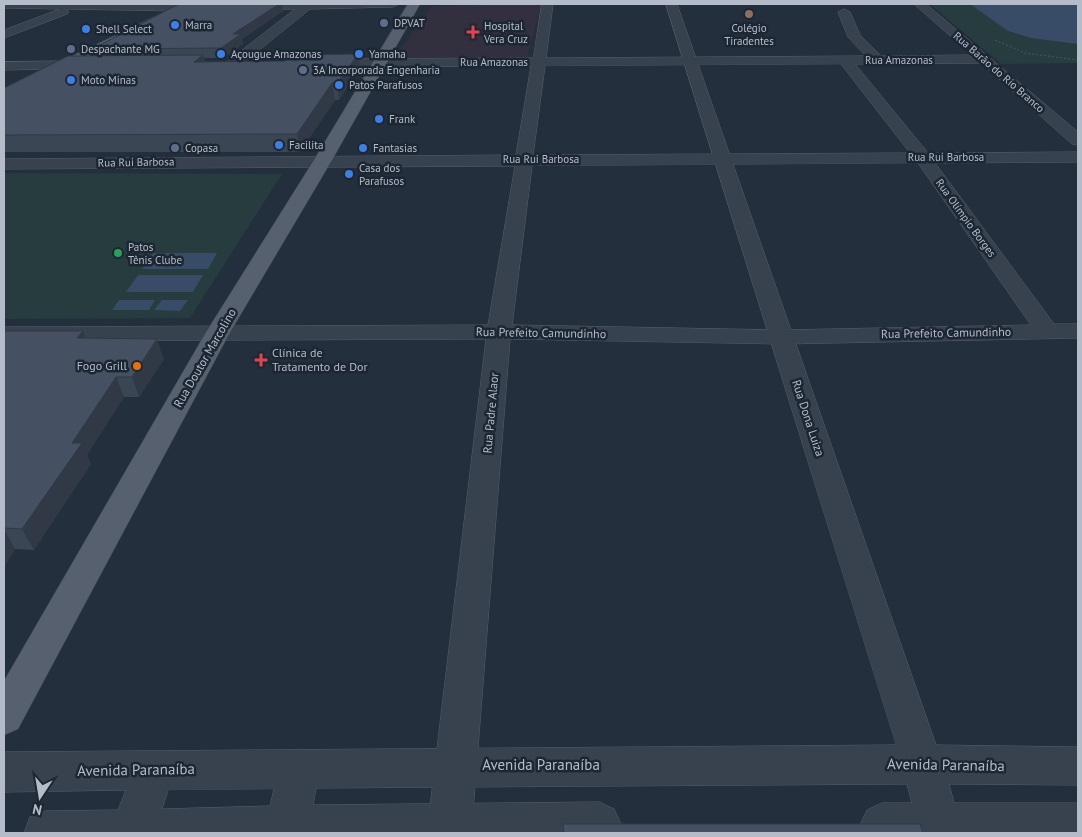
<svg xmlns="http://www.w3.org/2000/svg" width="1082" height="837" viewBox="0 0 1082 837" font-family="'PT Sans',sans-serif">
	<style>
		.medical { fill: #32303f }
		.green { fill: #263c3f }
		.water { fill: #394c67 }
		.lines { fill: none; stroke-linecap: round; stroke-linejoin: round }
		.minor-casing { stroke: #565f6c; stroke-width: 1 }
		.tertiary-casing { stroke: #565f6c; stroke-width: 1 }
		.primary-casing { stroke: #414a57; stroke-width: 1 }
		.path { stroke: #44595c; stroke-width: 1; stroke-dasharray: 2 2; stroke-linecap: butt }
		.minor { fill: #38414e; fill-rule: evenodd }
		.tertiary { fill: #38414e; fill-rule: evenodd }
		.primary { fill: #56606e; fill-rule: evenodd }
		.wall { fill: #3b4654 }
		.shaded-wall { fill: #303945 }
		.building { fill: #455162; stroke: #303945 }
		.education-dot { fill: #8d6e63; stroke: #1d2633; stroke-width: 2 }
		.service-dot { fill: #5c6f8a; stroke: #1d2633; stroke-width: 2 }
		.shop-dot { fill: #3f7fe0; stroke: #1d2633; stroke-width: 2 }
		.health-dot { fill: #e0444e; stroke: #1d2633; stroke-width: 2 }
		.leisure-dot { fill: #2e9e5b; stroke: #1d2633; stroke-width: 2 }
		.food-dot { fill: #e8710a; stroke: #1d2633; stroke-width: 2 }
		.labels { text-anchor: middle; stroke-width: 5; stroke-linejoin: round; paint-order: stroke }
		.far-poi-label { font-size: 11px; fill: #b4bcc9; stroke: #1d2633; text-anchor: start }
		.far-street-label { font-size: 11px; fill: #b4bcc9; stroke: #1d2633 }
		.street-label { font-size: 12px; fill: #b4bcc9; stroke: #1d2633 }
		.poi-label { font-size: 12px; fill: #b4bcc9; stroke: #1d2633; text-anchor: start }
		.near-street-label { font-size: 15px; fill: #b4bcc9; stroke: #1d2633 }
	</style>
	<rect width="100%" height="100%" fill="#242f3e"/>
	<path class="medical" d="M 541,4 L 527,58 L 394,58 L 432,6 Z"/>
	<path class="green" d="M 930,4 L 1078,4 L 1078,63 L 1001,64 Z
		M 4,173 L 282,174 L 190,318 L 4,319 Z"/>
	<path class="water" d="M 970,4 L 1078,4 L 1078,44 L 1031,38 L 1008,31 Z
		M 153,253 L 217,253 L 208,269 L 142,269 Z
		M 138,275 L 203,275 L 193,292 L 126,292 Z
		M 119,300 L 155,300 L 149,310 L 112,310 Z
		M 162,300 L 188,300 L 180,311 L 154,310 Z"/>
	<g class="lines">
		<defs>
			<path id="minor" d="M 4,4 L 399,4 L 393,7 L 310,9 L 238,67 L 233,68 L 226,64 L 228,61 L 295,9 L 181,11 L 66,9 L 69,12 L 67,14 L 4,38 L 4,30 L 60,9 L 4,8 Z
				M 542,4 L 553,4 L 546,58 L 866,56 L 848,37 L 838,12 L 844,9 L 850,12 L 860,35 L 881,56 L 972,55 L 914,4 L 926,4 L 1078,132 L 1078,145 L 1072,144 L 981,63 L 855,64 L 928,153 L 1078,152 L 1078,162 L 935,163 L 1054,324 L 1078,324 L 1078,338 L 782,344 L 510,339 L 472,824 L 468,833 L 432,833 L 428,824 L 486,339 L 4,341 L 4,327 L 488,325 L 515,166 L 4,169 L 4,159 L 516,155 L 531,66 L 323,67 L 316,63 L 323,59 L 533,58 ZM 841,64 L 910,153 L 533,155 L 545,66 ZM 918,163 L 1031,325 L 782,330 L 512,325 L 532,166 Z
				M 87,61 L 94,65 L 92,68 L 4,70 L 4,62 Z"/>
			<path id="tertiary" d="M 666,4 L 677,4 L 936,745 L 1078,747 L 1078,785 L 949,784 L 954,803 L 1078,803 L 1078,833 L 864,833 L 860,825 L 867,810 L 882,803 L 912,803 L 907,784 L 316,788 L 313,805 L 599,802 L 614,809 L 621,824 L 617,833 L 24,833 L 30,817 L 46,811 L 118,810 L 126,790 L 4,792 L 4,752 L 896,745 ZM 274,789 L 270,806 L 162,809 L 168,790 Z"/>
			<path id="primary" d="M 181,4 L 195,4 L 4,98 L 4,89 Z
				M 408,4 L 420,4 L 332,160 L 229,334 L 18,729 L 4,735 L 4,681 L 205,334 L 314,160 Z"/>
		</defs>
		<use href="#minor" class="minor-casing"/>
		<use href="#tertiary" class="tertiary-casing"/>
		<use href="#primary" class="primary-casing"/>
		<path class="path" d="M 995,40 L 1025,53 L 1078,60"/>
		<use href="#minor" class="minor"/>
		<use href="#tertiary" class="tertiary"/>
		<use href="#primary" class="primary"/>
	</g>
	<path class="wall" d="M 179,4 L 282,4 L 283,11 L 242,39 L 243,44 L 223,58 L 204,58 L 205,62 L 285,61 L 358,54 L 360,69 L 339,100 L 335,100 L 300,152 L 4,152 L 4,88 L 94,56 L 92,49 Z
		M 4,332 L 85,338 L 164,359 L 139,397 L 124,397 L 87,455 L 91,464 L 34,550 L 15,549 L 4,567 Z"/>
	<path class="shaded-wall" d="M 279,4 L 282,4 L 283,11 L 242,39 L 243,44 L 223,58 L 221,48 L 233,34 Z
		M 358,54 L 360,69 L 339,100 L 337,84 Z
		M 203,55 L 207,70 L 194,62 Z
		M 332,83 L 335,100 L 300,152 L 297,134 Z
		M 83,331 L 90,351 L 77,338 Z
		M 157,339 L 164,359 L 139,397 L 132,377 Z
		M 116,377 L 124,397 L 87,455 L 91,464 L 34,550 L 22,529 L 72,443 Z
		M 4,529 L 15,549 L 4,567 Z"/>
	<path class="building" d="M 179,4 L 279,4 L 233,34 L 241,34 L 221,48 L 92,49 Z
		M 358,54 L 337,84 L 332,83 L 297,134 L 4,135 L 4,88 L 68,56 L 203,55 L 194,62 L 285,61 L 291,55 Z
		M 5,331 L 83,331 L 77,338 L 157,339 L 132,377 L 116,377 L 72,443 L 82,443 L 22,529 L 4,528 L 4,332 Z
		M 563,824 L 920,824 L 923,833 L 564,833 Z"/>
	<circle class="education-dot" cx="749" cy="14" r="5"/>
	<g class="service-dot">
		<circle cx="384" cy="23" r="5"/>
		<circle cx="71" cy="49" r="5"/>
		<circle cx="303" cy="70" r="5"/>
		<circle cx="175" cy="148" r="5"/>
	</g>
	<g class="shop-dot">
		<circle cx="175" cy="25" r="5"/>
		<circle cx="86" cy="29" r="5"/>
		<circle cx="221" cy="54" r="5"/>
		<circle cx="359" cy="54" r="5"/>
		<circle cx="71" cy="80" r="5"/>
		<circle cx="339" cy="85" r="5"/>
		<circle cx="379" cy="119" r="5"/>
		<circle cx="279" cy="145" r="5"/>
		<circle cx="363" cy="148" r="5"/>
		<circle cx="349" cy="174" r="5"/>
	</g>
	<g class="health-dot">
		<path d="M470.5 24.5h5v5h5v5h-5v5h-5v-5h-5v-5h5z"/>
		<path d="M258.5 352.5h5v5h5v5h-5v5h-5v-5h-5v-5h5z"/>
	</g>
	<circle class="leisure-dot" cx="118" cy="253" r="5"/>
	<circle class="food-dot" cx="137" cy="366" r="5"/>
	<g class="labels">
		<g class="far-poi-label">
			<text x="394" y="27">DPVAT</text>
			<text x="185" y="29">Marra</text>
			<text x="484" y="30">Hospital<tspan x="484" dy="13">Vera Cruz</tspan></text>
			<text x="749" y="32" text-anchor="middle">Colégio<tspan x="749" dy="13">Tiradentes</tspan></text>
			<text x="96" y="33">Shell Select</text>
			<text x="81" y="53">Despachante MG</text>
			<text x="231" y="58">Açougue Amazonas</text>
			<text x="369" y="58">Yamaha</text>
			<text x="313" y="74">3A Incorporada Engenharia</text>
			<text x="81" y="84">Moto Minas</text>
			<text x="349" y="89">Patos Parafusos</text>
			<text x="389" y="123">Frank</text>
			<text x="289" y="149">Facilita</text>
			<text x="185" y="152">Copasa</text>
			<text x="373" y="152">Fantasias</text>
			<text x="359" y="172">Casa dos<tspan x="359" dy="13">Parafusos</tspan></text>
			<text x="128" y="251">Patos<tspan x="128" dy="13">Tênis Clube</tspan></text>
		</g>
		<g class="far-street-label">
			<text x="899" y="64">Rua Amazonas</text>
			<text x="494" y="66">Rua Amazonas</text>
			<text transform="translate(999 72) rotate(41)" y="4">Rua Barão do Rio Branco</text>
			<text x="946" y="161">Rua Rui Barbosa</text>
			<text x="541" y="163">Rua Rui Barbosa</text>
			<text transform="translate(136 162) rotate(-1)" y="4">Rua Rui Barbosa</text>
			<text transform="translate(966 218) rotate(54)" y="4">Rua Olímpio Borges</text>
		</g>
		<g class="street-label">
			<text transform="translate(541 333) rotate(1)" y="4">Rua Prefeito Camundinho</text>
			<text transform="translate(946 333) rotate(-1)" y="4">Rua Prefeito Camundinho</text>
			<text transform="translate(205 358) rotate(-60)" y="4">Rua Doutor Marcolino</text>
			<text transform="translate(491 413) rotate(-85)" y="4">Rua Padre Alaor</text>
			<text transform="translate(808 418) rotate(72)" y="4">Rua Dona Luiza</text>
		</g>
		<g class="poi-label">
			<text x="272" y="357">Clínica de<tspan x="272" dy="14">Tratamento de Dor</tspan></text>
			<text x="127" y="370" text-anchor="end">Fogo Grill</text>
		</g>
		<g class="near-street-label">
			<text x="541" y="770">Avenida Paranaíba</text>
			<text transform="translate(946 765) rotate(1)" y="5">Avenida Paranaíba</text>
			<text transform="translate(136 770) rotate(-1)" y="5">Avenida Paranaíba</text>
		</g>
	</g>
	<rect width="1082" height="837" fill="none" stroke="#b4bcc9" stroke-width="10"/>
	<g transform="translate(40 797) rotate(192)" stroke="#1d2633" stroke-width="4" paint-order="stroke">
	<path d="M0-4L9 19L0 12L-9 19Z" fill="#b4bcc9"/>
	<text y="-8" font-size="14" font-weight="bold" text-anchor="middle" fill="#b4bcc9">N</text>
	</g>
</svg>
